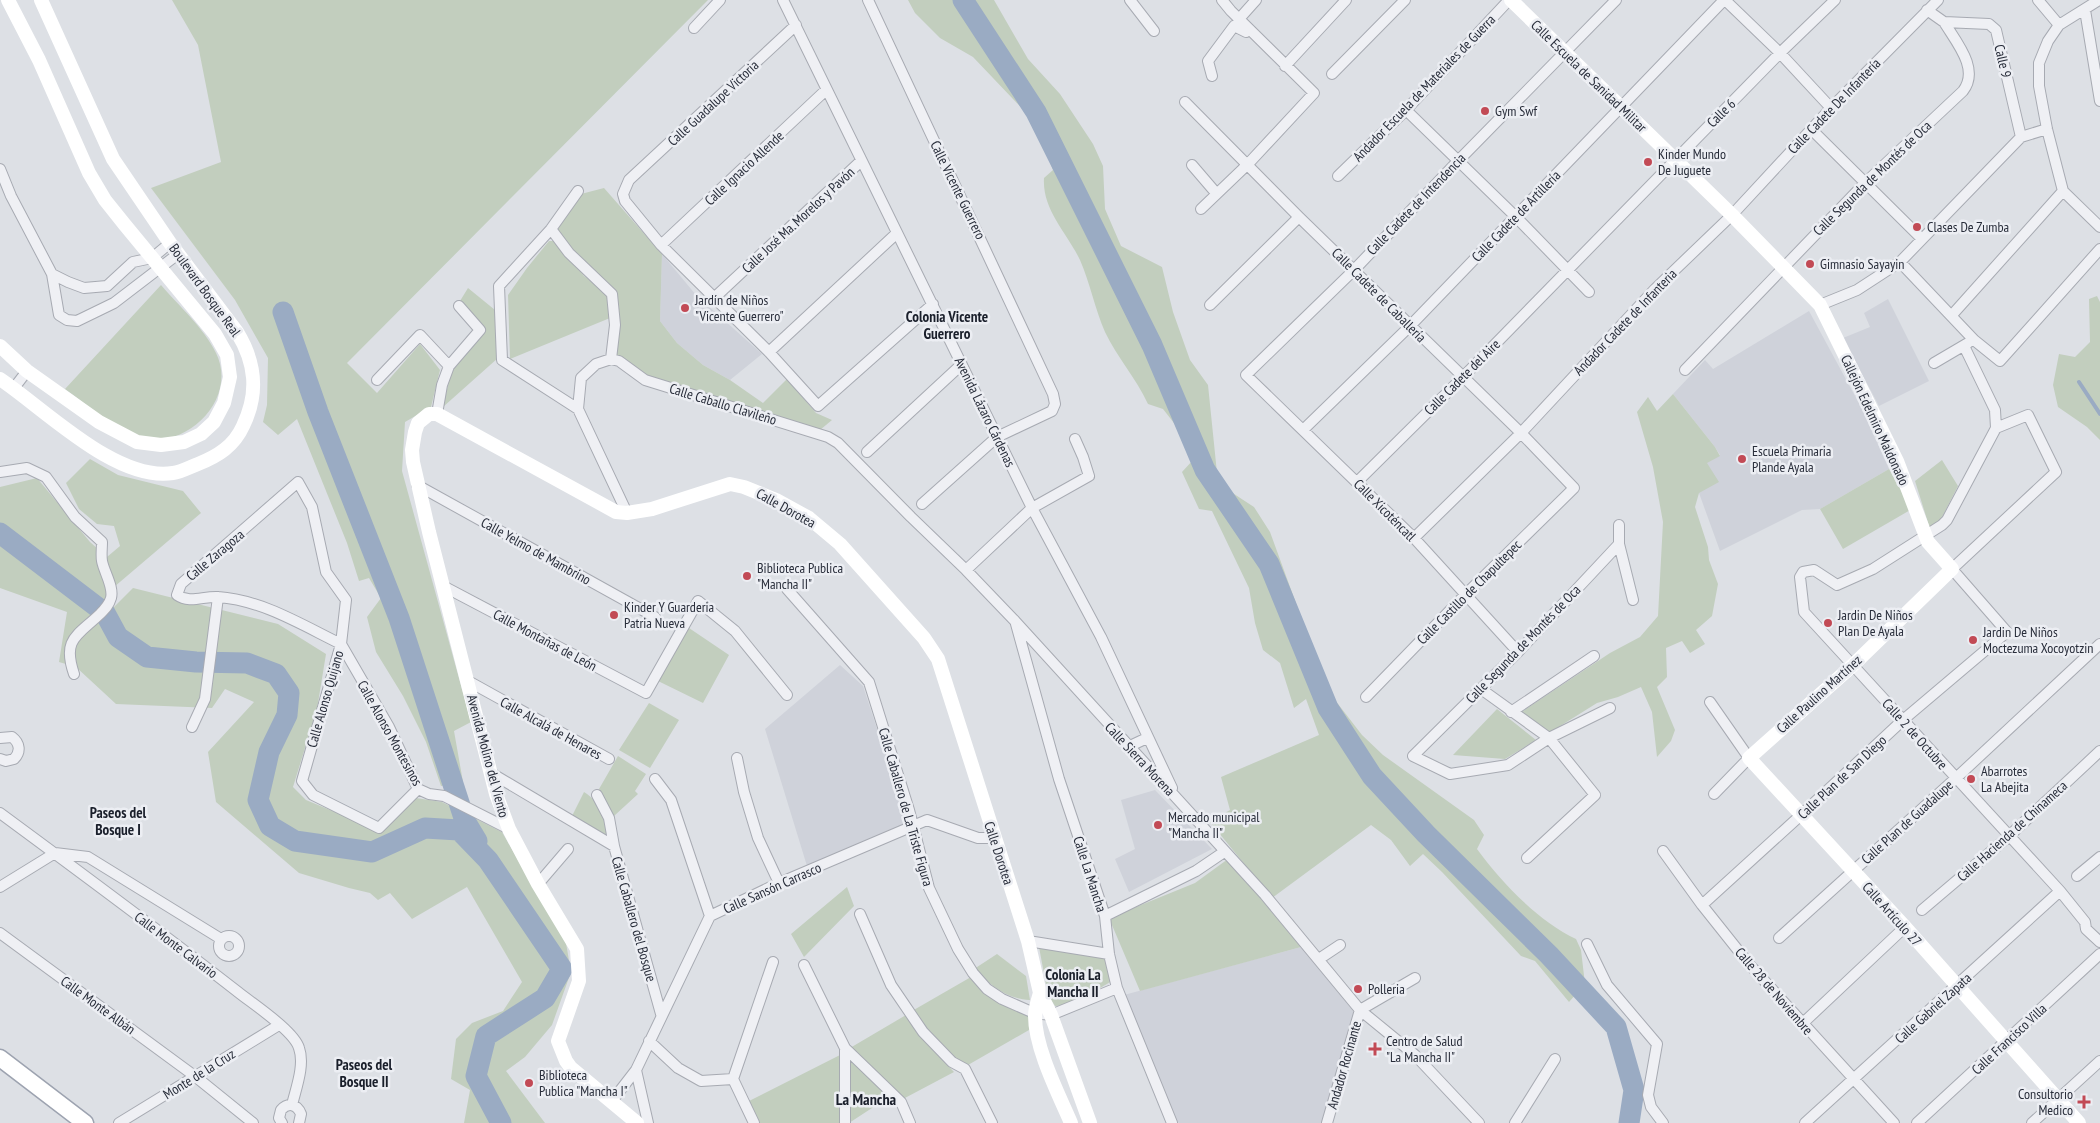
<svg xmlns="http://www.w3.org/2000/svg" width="2100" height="1123" viewBox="0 0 2100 1123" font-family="'PT Sans Narrow',sans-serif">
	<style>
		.built { fill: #cfd2da }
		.green { fill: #c2cebe }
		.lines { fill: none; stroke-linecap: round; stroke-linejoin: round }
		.stream { stroke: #9aabc3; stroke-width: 4 }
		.river { stroke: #9aabc3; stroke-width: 21 }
		.street-casing { stroke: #a7aab2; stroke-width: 12 }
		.primary-casing { stroke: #9da3b0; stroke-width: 19 }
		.street { stroke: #eff0f4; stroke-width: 10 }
		.secondary { stroke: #fff; stroke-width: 14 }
		.primary { stroke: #fff; stroke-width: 16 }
		.poi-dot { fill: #c24a55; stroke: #eceef3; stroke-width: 2 }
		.labels { text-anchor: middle; stroke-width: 5; stroke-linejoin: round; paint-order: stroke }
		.street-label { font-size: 14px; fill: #282d3a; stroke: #eceef3 }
		.poi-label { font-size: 14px; fill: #282d3a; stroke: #eceef3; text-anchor: start }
		.neighbourhood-label { font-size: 15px; font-weight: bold; fill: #1a1f2b; stroke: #eceef3 }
		.quarter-label { font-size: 16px; font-weight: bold; fill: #1a1f2b; stroke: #eceef3 }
	</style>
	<rect width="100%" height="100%" fill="#dde0e5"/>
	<path class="built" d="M 662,254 L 696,295 L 762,354 L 730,380 L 703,365 L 677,343 L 660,321 Z
		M 1888,299 L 1929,381 L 1879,406 L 1843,338 L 1870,327 L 1864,313 Z
		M 1809,311 L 1862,409 L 1889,469 L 1820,509 L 1802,510 L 1720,551 L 1699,493 L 1707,462 L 1720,455 L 1715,447 L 1673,394 L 1705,360 L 1713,369 Z
		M 840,665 L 863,686 L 908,824 L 807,866 L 765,729 Z
		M 1155,790 L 1212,849 L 1129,892 L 1115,859 L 1135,849 L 1121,800 Z
		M 1301,947 L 1354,1012 L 1322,1123 L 1179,1123 L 1175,1120 L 1124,995 Z"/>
	<path class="green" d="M 172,0 L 708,0 L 347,363 L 377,393 L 420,344 L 440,370 L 431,407 L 405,422 L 402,471 L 471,722 L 454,731 L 463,782 L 441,786 L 426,742 L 403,696 L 376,652 L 367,617 L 381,598 L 369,578 L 359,581 L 347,543 L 297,419 L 278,435 L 263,422 L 267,405 L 268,358 L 235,300 L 151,188 L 221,162 L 198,45 Z
		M 908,0 L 994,0 L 1028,59 L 1060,94 L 1093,144 L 1103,166 L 1105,209 L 1121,246 L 1162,267 L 1173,312 L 1190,360 L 1208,385 L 1217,473 L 1231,492 L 1254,507 L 1270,532 L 1328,691 L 1362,735 L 1383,755 L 1474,820 L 1484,835 L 1477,849 C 1501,882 1539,922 1576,939 L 1581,950 L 1585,984 L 1569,1002 L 1535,961 L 1521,956 L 1442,872 L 1423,854 L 1410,866 L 1391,840 L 1371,825 L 1272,898 L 1210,822 L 1230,810 L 1221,777 L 1319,735 L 1306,699 L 1294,708 L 1280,663 L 1263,650 L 1255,623 L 1249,588 L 1212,511 L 1199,509 L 1182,472 L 1193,460 L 1188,441 L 1163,409 L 1148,404 C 1136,378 1117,357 1105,332 C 1095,309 1090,283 1080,260 C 1067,233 1042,210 1044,178 L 1053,170 L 1035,122 L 973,57 L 940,38 L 915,13 Z
		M 604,188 L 662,254 L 660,321 L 677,343 L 703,365 L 730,380 L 763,403 L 787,379 L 816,413 L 832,420 L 820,430 L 643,376 L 615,356 L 617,294 L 568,246 L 556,229 L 581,194 Z
		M 549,241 L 557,241 L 584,276 L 609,295 L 610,318 L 510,359 L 508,295 L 527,268 Z
		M 161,285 C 179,306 204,328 216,353 C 239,399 185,452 139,437 C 115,429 86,404 65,389 Z
		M 468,288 L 495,310 L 498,358 L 443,407 L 452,368 L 483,329 L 460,301 Z
		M 2097,296 L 2100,302 L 2100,440 L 2087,427 L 2058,407 L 2053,385 L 2059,354 L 2075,357 L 2090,342 L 2089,299 Z
		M 1673,394 L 1715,447 L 1720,456 L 1707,463 L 1719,482 L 1699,493 L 1695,507 L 1708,547 L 1709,560 L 1718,584 L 1712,616 L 1696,630 L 1705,644 L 1690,653 L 1682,641 L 1666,648 L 1667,677 L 1657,687 L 1675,730 L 1671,741 L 1657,757 L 1652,712 L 1641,687 L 1618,697 L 1597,703 L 1549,733 L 1520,713 L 1610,653 L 1640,637 L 1658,616 L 1663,522 L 1653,467 L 1637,412 L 1648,397 L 1657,411 Z
		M 90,459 L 118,475 L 183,491 L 201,513 L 107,593 L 105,599 L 109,612 L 133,588 L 278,624 L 326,654 L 317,709 L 293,787 L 306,800 L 381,831 L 416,798 L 442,802 L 502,832 L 566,943 L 571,972 L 552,1025 L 525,1057 L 506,1071 L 545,1123 L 464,1123 L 470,1090 L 451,1079 L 456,1039 L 472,1023 L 503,1011 L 522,982 L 467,887 L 412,919 L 390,893 L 378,900 L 370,893 L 349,888 L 299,873 L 216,802 L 208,752 L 254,702 L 225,689 L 212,708 L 116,704 L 76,667 L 59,662 L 67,612 L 0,588 L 0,487 L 37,478 L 90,542 L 107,557 L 120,546 L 114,526 L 97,524 L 79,509 L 66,483 Z
		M 1942,460 L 1958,486 L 1941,519 L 1930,529 L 1915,481 Z
		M 1889,469 L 1912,509 L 1843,549 L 1820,509 Z
		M 689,628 L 729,655 L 703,703 L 658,681 Z
		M 649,703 L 679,720 L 650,768 L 619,750 Z
		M 1497,709 L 1536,740 L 1505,759 L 1453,755 Z
		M 618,756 L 646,774 L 635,791 L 638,794 L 614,816 L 599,789 Z
		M 584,792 C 601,803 606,819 608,839 L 572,816 Z
		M 1228,859 L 1301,947 L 1140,991 L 1109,918 L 1195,883 Z
		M 847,887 L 854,906 L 804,957 L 791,934 Z
		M 1039,947 L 1106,956 L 1110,982 C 1094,992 1074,1005 1055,1006 L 1048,995 Z
		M 997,954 L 1026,976 L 1030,1000 C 1004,998 992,986 974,969 Z
		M 971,977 L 1007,1006 L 1031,1017 L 1029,1030 L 968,1065 L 954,1060 L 912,1011 Z
		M 906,1015 L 917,1033 L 954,1072 L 903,1099 L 850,1048 Z
		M 842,1054 L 841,1123 L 760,1123 L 749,1101 Z
		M 849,1055 L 892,1095 L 849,1123 Z"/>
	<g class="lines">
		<path class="stream" d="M 2079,382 L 2100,414"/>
		<path class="river" d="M 963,0 L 1036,112 L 1152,345 L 1205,470 L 1269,564 L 1328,708 L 1372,776 L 1426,834 L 1549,955 L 1616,1027 L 1634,1090 L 1629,1123
			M 283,312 L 318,412 L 399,618 L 465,821 L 477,841
			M 0,533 L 105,613 L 118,637 L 147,657 L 196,662 L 247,663 L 276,674 L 289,693 L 287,715 L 269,752 L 258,800 L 270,826 L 295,841 L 372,852 L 425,828 L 459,830 L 488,860 L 562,969 L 545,998 L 486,1036 L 476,1076 L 501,1123"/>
		<defs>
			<path id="street" d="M 783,0 L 1032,508 L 1101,637 L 1172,788
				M 868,0 L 1053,394 L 1055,404 L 1052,411 L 997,437 L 922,504
				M 1130,0 L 1154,31
				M 1725,0 L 1780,53 L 1831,108
				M 2038,0 L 2059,25
				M 2099,0 L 2059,25 L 2048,41 L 2039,63 L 2039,86 L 2047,129 L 2063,191 L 2100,227
				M 1927,10 L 1944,22 L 1989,24 L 1996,30 L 2021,137
				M 2085,10 L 2100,101
				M 1239,19 L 1256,0
				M 796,25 L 629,180 L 623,194 L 625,201 L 661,245 L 769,352 L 818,406 L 933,304
				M 694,28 L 720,0
				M 1285,66 L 1346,0
				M 1332,74 L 1405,0
				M 1212,76 L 1208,61 L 1234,26 L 1246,32 L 1249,29
				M 1185,102 L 1299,217 L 1521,433 L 1574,488 L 1466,594 L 1366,697
				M 1406,110 L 1516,217 L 1589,292
				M 1811,129 L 1921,238
				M 1192,165 L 1216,193
				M 0,169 L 11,196 L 52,274 L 59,315 L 67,320 L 77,321 L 114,303 L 178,254
				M 1338,176 L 1406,110 L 1509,0
				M 578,191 L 551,229 L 499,286 L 502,360 L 578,409
				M 1201,209 L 1248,164 L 1314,93 L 1231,11 L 1222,0
				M 551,229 L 569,253 L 612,294 L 615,325 L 611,359
				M 661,245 L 826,90
				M 1900,262 L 1974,340 L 2000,361 L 2100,249
				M 52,274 L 68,282 L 84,288 L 107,286 L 133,262 L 152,258 L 170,243
				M 713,299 L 861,161
				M 1210,305 L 1299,217
				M 1820,305 L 1857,290 L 1900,262 L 2021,137 L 2047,129
				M 1952,315 L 2063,191
				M 1964,346 L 1995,410 L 1996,428
				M 769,352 L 897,233
				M 1934,363 L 1968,343
				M 1685,370 L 1865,183 L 1963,91 C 1980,69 1956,42 1944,22
				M 377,380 L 420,335 L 449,366
				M 14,388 L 27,371
				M 437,414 L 442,385 L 449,366 L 480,330 L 459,306
				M 1304,429 L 1410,326 L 1724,0
				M 867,452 L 961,365
				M 0,472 L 27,468 L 46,477 L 75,517 L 102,542 C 102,548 101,555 102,561 C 104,572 114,587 111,598 C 109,605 105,609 100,614 C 77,636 62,639 74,674
				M 1357,482 L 1463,377 L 1780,53 L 1835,0
				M 417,485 L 655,617
				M 627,513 L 578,409 L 581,378 L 596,364 L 611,359 L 619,361 L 645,380 L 828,437 L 838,443 L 911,517 L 966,570 L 1015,621 L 1265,895 L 1360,1010 L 1415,1055 L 1479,1123
				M 1619,525 L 1619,544 L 1633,600
				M 1414,538 L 1521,433 L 1655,289 L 1732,215 L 1831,108 L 1938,0
				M 966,570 L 1032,508 L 1089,476 L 1083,457 L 1075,439
				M 443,586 L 646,693 L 698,601 L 735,631 L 787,695
				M 787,589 L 869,682 L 909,810 L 929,888 L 958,949 L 973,973 L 987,989 L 1002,999 L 1034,1013 L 1051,1015 L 1117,988
				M 1016,624 L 1059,779 L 1105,916 L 1109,954 L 1117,988 L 1172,1123
				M 341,644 C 302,625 262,600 218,597 C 203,596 190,604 177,595 L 181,584 L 298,482 L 312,507 L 326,572 L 346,600 L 341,644 L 302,781 L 313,795 L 379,828 L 418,789
				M 341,644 L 389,727 L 418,789 L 429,794 L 444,796 L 509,829
				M 1518,652 L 1414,538 L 1246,375 L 1354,270 L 1458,161 L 1616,0
				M 468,681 L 609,759
				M 1481,689 L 1549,738 L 1595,795 L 1527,858
				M 1710,702 L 1749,758 L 1714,794
				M 1610,708 L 1549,738 L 1508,765 L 1450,774 L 1413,756 L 1518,652 L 1619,544
				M 1511,712 L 1594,656
				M 192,727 L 205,699 L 218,597
				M 0,738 L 12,737 C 20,743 21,752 14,759 L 6,761 L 0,759
				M 1128,747 L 1147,738
				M 737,758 L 744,792 L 758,838 L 779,883
				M 491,773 L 614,846 L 661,1014
				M 655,779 L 671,800 L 710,916
				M 597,795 L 609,818 L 614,846
				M 0,813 C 80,872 160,931 238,992 C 253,1004 294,1031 299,1048 C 305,1065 296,1088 292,1105
				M 1663,851 L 1702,905 L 1749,964 L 1894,1123
				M 2077,876 L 2100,857
				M 538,884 L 568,849
				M 0,887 L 55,853 L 88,857 L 221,939
				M 1702,905 L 1801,815 L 1903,720 L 2007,632 L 1952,569 L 2056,472 L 2028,415 L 1996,428 L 1947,520 L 1942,525 L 1873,569 L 1837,585 L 1814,570 L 1803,572 L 1800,577 L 1804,612 L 2060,891 L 2085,922 L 2086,929 L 2100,942
				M 1922,910 L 2008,837 L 2100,751
				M 860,914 L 891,985 L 923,1032 L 952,1062 L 965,1069 L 992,1123
				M 1105,916 L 1196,871 L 1224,852
				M 0,933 L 196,1077 L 253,1123
				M219 946a10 10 0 1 1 20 0a10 10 0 1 1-20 0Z
				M 1779,938 L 1955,779 L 2100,644
				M 1028,941 L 1109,954
				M 1587,944 L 1607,985 L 1657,1044 L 1648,1095 L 1651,1107 L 1663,1123
				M 1319,959 L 1340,945
				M 804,965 L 845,1048 L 845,1123
				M 1802,1024 L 1905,927
				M 649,1041 L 678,1068 L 701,1081 L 733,1079
				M 845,1048 L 901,1102 L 910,1123
				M 733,1079 L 773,962
				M 733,1079 L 754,1123
				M 612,1101 L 636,1070
				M 119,1123 L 279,1025
				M 282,1123 L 279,1118 L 281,1110 C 288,1102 297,1104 301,1114 L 299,1123
				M 648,1123 L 636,1070 L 710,916 L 779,883 L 927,820 L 978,838 L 994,838
				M 1327,1123 L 1360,1010 L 1415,978
				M 1515,1123 L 1555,1059
				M 1805,1123 L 2060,891
				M 1917,1123 L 2100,954
				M 2032,1123 L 2100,1061"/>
			<path id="primary" d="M 0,1058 L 85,1123"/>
		</defs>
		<use href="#street" class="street-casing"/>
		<use href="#primary" class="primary-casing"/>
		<use href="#street" class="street"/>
		<path class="secondary" d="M 1511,0 L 1732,215 L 1820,305 L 1897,461 L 1928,542 L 1952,569 L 1852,666 L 1749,758 L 1905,927 L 2079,1123
			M 0,346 L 27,371 L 99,422 L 137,442 L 161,445 L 184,442 L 201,434 L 214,422 L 224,403 L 230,377 L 227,355 L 215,334 L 125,225 L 105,200 L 89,173 L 39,60 L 8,0
			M 0,379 C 45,409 116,482 173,473 C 181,472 190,467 198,464 C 218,456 234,446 243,426 C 259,393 256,363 237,332 L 170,243 L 113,159 L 41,0
			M 1040,993 C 1038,1000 1035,1008 1035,1016 C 1035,1048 1058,1093 1071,1123
			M 637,1123 L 571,1068 L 566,1061 L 558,1041 L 579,981 L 577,949 L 538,884 L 509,829 L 496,794 L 429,532 L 413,462 L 412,450 L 415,432 L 418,423 L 429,414 L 437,414 L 616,512 L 627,513 L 652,509 L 730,484 L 744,487 L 776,500 L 809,518 L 840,544 L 924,638 L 938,659 L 1028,941 L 1040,993 L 1051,1015 L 1090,1123"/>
		<use href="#primary" class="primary"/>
	</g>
	<g class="poi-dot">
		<circle cx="1485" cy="111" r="5"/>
		<circle cx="1648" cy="162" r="5"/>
		<circle cx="1917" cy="227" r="5"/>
		<circle cx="1810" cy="264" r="5"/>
		<circle cx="685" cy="308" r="5"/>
		<circle cx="1742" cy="459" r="5"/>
		<circle cx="747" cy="576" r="5"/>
		<circle cx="614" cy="615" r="5"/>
		<circle cx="1828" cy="623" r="5"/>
		<circle cx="1973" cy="640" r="5"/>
		<circle cx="1971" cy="779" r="5"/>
		<circle cx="1158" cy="825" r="5"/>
		<circle cx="1358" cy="989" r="5"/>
		<path d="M1372.5 1041.5h5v5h5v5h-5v5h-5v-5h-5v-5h5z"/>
		<circle cx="529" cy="1083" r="5"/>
		<path d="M2081.5 1094.5h5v5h5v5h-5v5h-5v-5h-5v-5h5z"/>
	</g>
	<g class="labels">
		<g class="street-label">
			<text transform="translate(2003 61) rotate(77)" y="5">Calle 9</text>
			<text transform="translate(1589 76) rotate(44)" y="5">Calle Escuela de Sanidad Militar</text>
			<text transform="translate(1424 88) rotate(-46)" y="5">Andador Escuela de Materiales de Guerra</text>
			<text transform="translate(713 103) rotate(-43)" y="5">Calle Guadalupe Victoria</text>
			<text transform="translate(1834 106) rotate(-46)" y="5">Calle Cadete De Infantería</text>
			<text transform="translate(1721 113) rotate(-45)" y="5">Calle 6</text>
			<text transform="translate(744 168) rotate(-43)" y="5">Calle Ignacio Allende</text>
			<text transform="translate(1872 178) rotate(-44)" y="5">Calle Segunda de Montés de Oca</text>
			<text transform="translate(958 190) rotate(64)" y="5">Calle Vicente Guerrero</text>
			<text transform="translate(1416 204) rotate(-46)" y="5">Calle Cadete de Intendencia</text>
			<text transform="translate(1516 216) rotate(-46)" y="5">Calle Cadete de Artillería</text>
			<text transform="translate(798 220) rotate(-43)" y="5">Calle José Ma. Morelos y Pavón</text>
			<text transform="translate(205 290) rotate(54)" y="5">Boulevard Bosque Real</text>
			<text transform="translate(1379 295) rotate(45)" y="5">Calle Cadete de Caballería</text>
			<text transform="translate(1625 322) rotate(-46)" y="5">Andador Cadete de Infanteria</text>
			<text transform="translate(1462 377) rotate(-45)" y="5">Calle Cadete del Aire</text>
			<text transform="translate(723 404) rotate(17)" y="5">Calle Caballo Clavileño</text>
			<text transform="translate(985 412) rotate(64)" y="5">Avenida Lázaro Cárdenas</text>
			<text transform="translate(1875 420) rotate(65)" y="5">Callejón Edelmiro Maldonado</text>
			<text transform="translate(786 508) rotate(29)" y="5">Calle Dorotea</text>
			<text transform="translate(1385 510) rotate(45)" y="5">Calle Xicoténcatl</text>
			<text transform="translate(536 551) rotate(29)" y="5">Calle Yelmo de Mambrino</text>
			<text transform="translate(215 555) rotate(-40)" y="5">Calle Zaragoza</text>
			<text transform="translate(1469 592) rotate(-45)" y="5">Calle Castillo de Chapultepec</text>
			<text transform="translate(545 640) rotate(28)" y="5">Calle Montañas de León</text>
			<text transform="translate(1523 644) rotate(-46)" y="5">Calle Segunda de Montés de Oca</text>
			<text transform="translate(1819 694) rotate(-42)" y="5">Calle Paulino Martínez</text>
			<text transform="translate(325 699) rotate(-74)" y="5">Calle Alonso Quijano</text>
			<text transform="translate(551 728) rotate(29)" y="5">Calle Alcalá de Henares</text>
			<text transform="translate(390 733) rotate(61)" y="5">Calle Alonso Montesinos</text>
			<text transform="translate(1915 734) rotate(48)" y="5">Calle 2 de Octubre</text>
			<text transform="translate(488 756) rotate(75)" y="5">Avenida Molino del Viento</text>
			<text transform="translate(1140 759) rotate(47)" y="5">Calle Sierra Morena</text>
			<text transform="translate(1842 777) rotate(-43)" y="5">Calle Plan de San Diego</text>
			<text transform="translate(906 807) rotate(74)" y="5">Calle Caballero de La Triste Figura</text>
			<text transform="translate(1907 822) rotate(-42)" y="5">Calle Plan de Guadalupe</text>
			<text transform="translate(2012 831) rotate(-42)" y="5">Calle Hacienda de Chinameca</text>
			<text transform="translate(999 853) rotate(72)" y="5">Calle Dorotea</text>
			<text transform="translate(1090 874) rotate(72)" y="5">Calle La Mancha</text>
			<text transform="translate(772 888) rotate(-24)" y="5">Calle Sansón Carrasco</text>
			<text transform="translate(1892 914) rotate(48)" y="5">Calle Artículo 27</text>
			<text transform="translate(634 919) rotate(74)" y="5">Calle Caballero del Bosque</text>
			<text transform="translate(176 945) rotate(37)" y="5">Calle Monte Calvario</text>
			<text transform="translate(1774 991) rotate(49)" y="5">Calle 28 de Noviembre</text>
			<text transform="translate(98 1005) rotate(36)" y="5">Calle Monte Albán</text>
			<text transform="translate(1933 1008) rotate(-42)" y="5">Calle Gabriel Zapata</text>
			<text transform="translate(2009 1039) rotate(-43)" y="5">Calle Francisco Villa</text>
			<text transform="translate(1344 1065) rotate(-74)" y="5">Andador Rocinante</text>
			<text transform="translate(199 1074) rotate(-32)" y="5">Monte de la Cruz</text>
		</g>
		<g class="poi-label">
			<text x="1495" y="116">Gym Swf</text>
			<text x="1658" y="159">Kinder Mundo<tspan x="1658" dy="16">De Juguete</tspan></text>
			<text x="1927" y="232">Clases De Zumba</text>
			<text x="1820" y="269">Gimnasio Sayayin</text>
			<text x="695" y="305">Jardín de Niños<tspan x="695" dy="16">"Vicente Guerrero"</tspan></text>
			<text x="1752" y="456">Escuela Primaria<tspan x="1752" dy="16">Plande Ayala</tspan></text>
			<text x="757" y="573">Biblioteca Publica<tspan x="757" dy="16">"Mancha II"</tspan></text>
			<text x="624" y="612">Kinder Y Guarderia<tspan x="624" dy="16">Patria Nueva</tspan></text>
			<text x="1838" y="620">Jardin De Niños<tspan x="1838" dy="16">Plan De Ayala</tspan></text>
			<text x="1983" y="637">Jardin De Niños<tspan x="1983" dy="16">Moctezuma Xocoyotzin</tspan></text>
			<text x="1981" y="776">Abarrotes<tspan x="1981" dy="16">La Abejita</tspan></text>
			<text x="1168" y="822">Mercado municipal<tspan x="1168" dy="16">"Mancha II"</tspan></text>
			<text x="1368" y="994">Polleria</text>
			<text x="1386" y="1046">Centro de Salud<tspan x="1386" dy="16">"La Mancha II"</tspan></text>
			<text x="539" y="1080">Biblioteca<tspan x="539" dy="16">Publica "Mancha I"</tspan></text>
			<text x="2073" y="1099" text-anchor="end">Consultorio<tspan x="2073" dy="16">Medico</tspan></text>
		</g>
		<g class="neighbourhood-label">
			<text x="947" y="322">Colonia Vicente<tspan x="947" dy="17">Guerrero</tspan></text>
			<text x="118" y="818">Paseos del<tspan x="118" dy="17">Bosque I</tspan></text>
			<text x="1073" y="980">Colonia La<tspan x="1073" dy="17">Mancha II</tspan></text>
			<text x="364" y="1070">Paseos del<tspan x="364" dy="17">Bosque II</tspan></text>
		</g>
		<g class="quarter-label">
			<text x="866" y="1105">La Mancha</text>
		</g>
	</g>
</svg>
